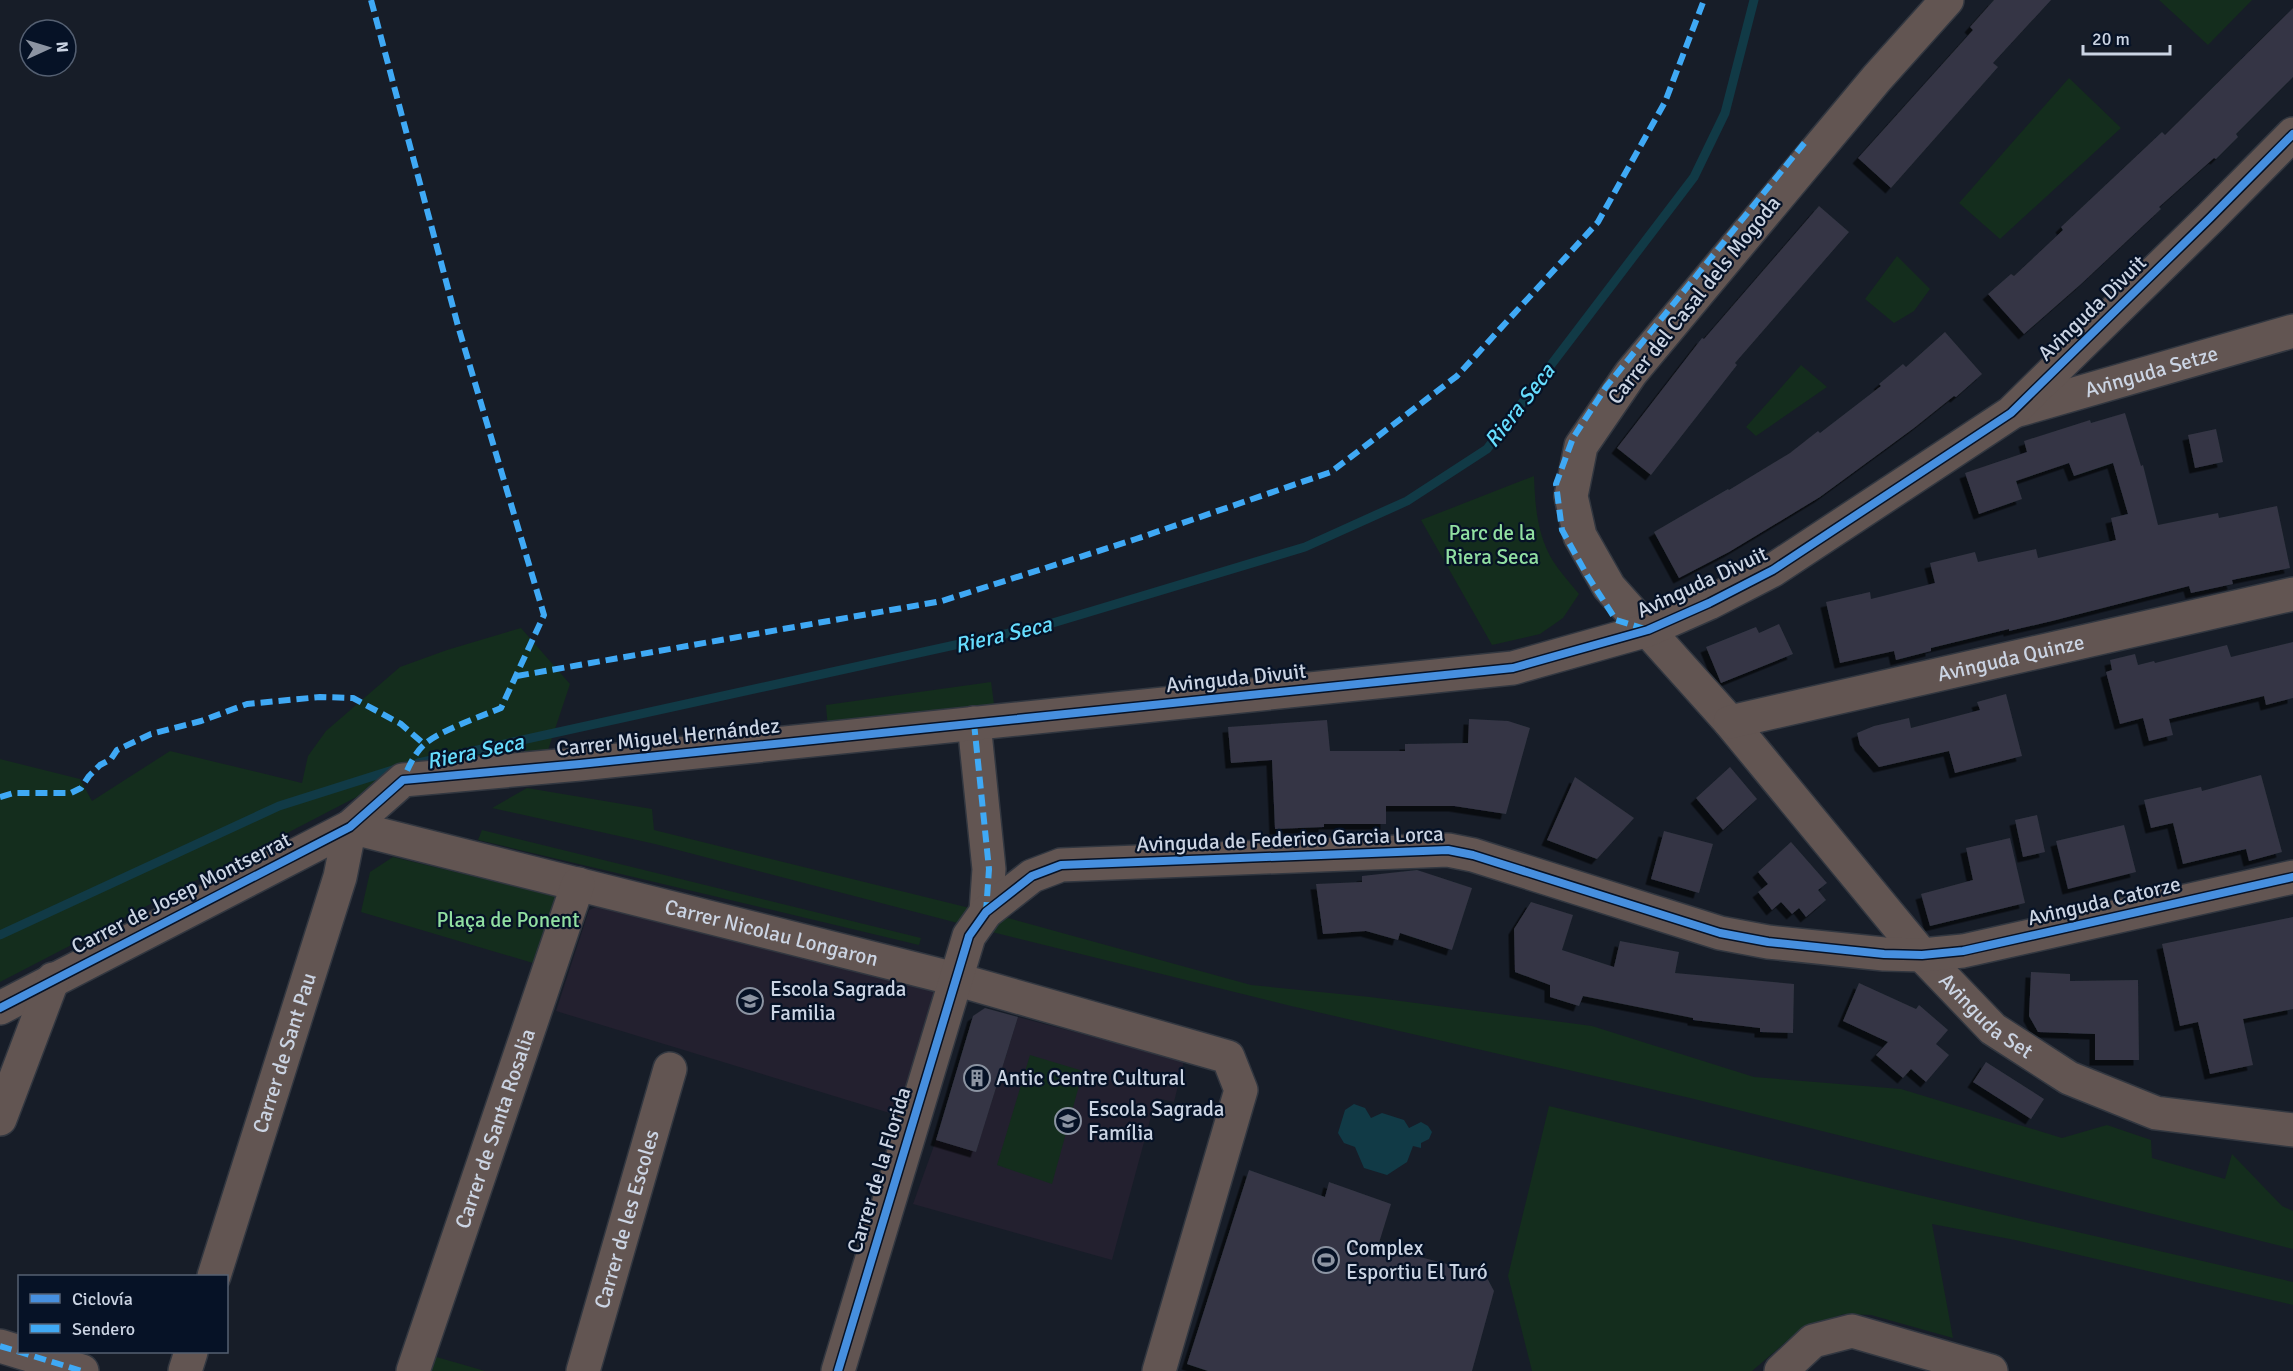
<svg xmlns="http://www.w3.org/2000/svg" width="2293" height="1371" viewBox="0 0 2293 1371" font-family="Signika,sans-serif">
	<style>
		.education { fill: #23202f }
		.green { fill: #142d1d }
		.water { fill: #113a46 }
		.lines { fill: none; stroke-linecap: round; stroke-linejoin: round }
		.stream { stroke: #113a46; stroke-width: 9 }
		.building { fill: #343644; filter: url(#shadow) }
		.street-casing { stroke: #323740; stroke-width: 36 }
		.street { stroke: #625552; stroke-width: 33 }
		.quiet { stroke: #3fa9f5; stroke-width: 6; stroke-dasharray: 12 6; stroke-linecap: butt }
		.cycleway-casing { stroke: #061226; stroke-width: 11 }
		.cycleway { stroke: #468fdf; stroke-width: 8 }
		.labels { text-anchor: middle; stroke-width: 4.5; stroke-linejoin: round; paint-order: stroke }
		.street-label { font-size: 21px; fill: #cbd4e3; stroke: #061226 }
		.park-label { font-size: 21px; fill: #91dfa1; stroke: #061226 }
		.poi-label { font-size: 21px; fill: #cbd4e3; stroke: #061226; text-anchor: start }
		.water-label { font-size: 22px; font-style: italic; fill: #66ddfe; stroke: #061226 }
	</style>
	<defs>
		<filter id="shadow"><feDropShadow dx="-5.5" dy="5.5" stdDeviation="0" flood-color="#0009"/></filter>
	</defs>
	<rect width="100%" height="100%" fill="#171d28"/>
	<path class="education" d="M 605,903 L 939,983 L 906,1118 L 556,1011 L 589,910 Z
		M 1018,1017 L 1184,1061 L 1174,1102 L 1156,1098 L 1112,1260 L 913,1204 L 936,1140 L 976,1151 Z"/>
	<path class="green" d="M 2159,0 L 2252,0 L 2208,45 Z
		M 2069,78 L 2121,128 L 2000,239 L 1959,203 Z
		M 1897,256 L 1930,289 L 1914,311 L 1894,323 L 1865,299 Z
		M 1801,365 L 1827,387 L 1756,436 L 1746,427 Z
		M 1534,476 C 1535,505 1537,535 1553,561 C 1560,572 1570,583 1579,594 L 1563,618 L 1540,634 L 1492,645 L 1421,520 Z
		M 521,628 L 570,684 L 547,753 L 397,776 L 0,982 L 0,759 L 80,779 L 92,801 L 170,751 L 302,783 L 308,756 L 326,731 L 400,667 L 447,650 Z
		M 991,682 L 995,712 L 828,730 L 826,705 Z
		M 527,788 L 652,809 L 654,830 L 986,912 L 1251,985 L 1370,997 L 1592,1026 L 1754,1077 L 1901,1089 L 2062,1138 L 2107,1125 L 2151,1140 L 2152,1158 L 2225,1179 L 2232,1154 L 2282,1206 L 2293,1211 L 2293,1249 L 1690,1098 L 1291,1006 L 996,933 L 655,844 L 492,808 Z
		M 482,830 L 921,938 L 919,945 L 478,840 Z
		M 393,857 L 556,896 L 533,963 L 361,912 L 370,872 Z
		M 1030,1055 L 1083,1071 L 1052,1184 L 997,1165 Z
		M 1549,1106 L 1931,1198 L 2293,1282 L 2293,1305 L 2015,1240 L 1932,1224 L 1953,1338 L 1871,1315 L 1844,1314 L 1802,1328 L 1752,1371 L 1532,1371 L 1508,1276 Z
		M 433,1356 L 485,1371 L 428,1371 Z"/>
	<path class="water" d="M 1354,1104 L 1365,1108 L 1371,1118 L 1382,1113 L 1404,1120 L 1409,1128 L 1421,1122 L 1428,1126 L 1432,1132 L 1429,1139 L 1421,1143 L 1421,1148 L 1413,1146 L 1407,1162 L 1387,1175 L 1364,1168 L 1355,1147 L 1344,1143 L 1338,1133 L 1345,1110 Z"/>
	<g class="lines">
		<path class="stream" d="M 418,763 L 1046,625 L 1305,547 L 1407,501 L 1487,449 L 1694,177 L 1725,113 L 1754,0
			M 0,935 L 279,806 L 399,768"/>
	</g>
	<path class="building" d="M 1994,0 L 2051,0 L 1993,63 L 1998,67 L 1891,188 L 1858,158 L 1973,30 L 1970,27 Z
		M 2293,8 L 2293,77 L 2236,134 L 2238,137 L 2216,159 L 2214,158 L 2159,207 L 2161,209 L 2081,284 L 2024,334 L 1988,294 L 2011,274 L 2014,276 L 2063,230 L 2061,227 L 2162,132 L 2165,135 Z
		M 1819,206 L 1849,232 L 1735,363 L 1737,365 L 1651,475 L 1617,448 L 1702,338 L 1704,339 Z
		M 1945,332 L 1982,374 L 1956,397 L 1954,396 L 1914,428 L 1820,497 L 1729,552 L 1679,578 L 1654,532 L 1728,489 L 1729,490 L 1790,453 L 1818,431 L 1820,433 L 1881,386 L 1879,384 L 1903,364 L 1906,367 Z
		M 2125,413 L 2141,466 L 2143,465 L 2158,525 L 2218,513 L 2219,518 L 2277,506 L 2290,568 L 2232,580 L 2233,584 L 2191,593 L 2189,586 L 2052,621 L 2009,631 L 2009,629 L 1931,648 L 1931,651 L 1896,660 L 1894,651 L 1840,663 L 1826,602 L 1870,592 L 1871,599 L 1935,583 L 1930,563 L 1975,552 L 1978,562 L 2036,549 L 2038,558 L 2116,540 L 2111,518 L 2128,514 L 2113,463 L 2074,476 L 2069,463 L 2016,481 L 2022,499 L 1979,514 L 1965,473 L 2027,452 L 2024,441 L 2090,420 L 2091,423 Z
		M 2216,429 L 2223,462 L 2195,468 L 2188,435 Z
		M 1779,624 L 1793,654 L 1721,683 L 1706,647 L 1756,627 L 1759,633 Z
		M 2293,642 L 2293,698 L 2266,705 L 2264,696 L 2169,719 L 2173,735 L 2149,741 L 2143,718 L 2120,724 L 2106,672 L 2112,670 L 2110,660 L 2135,654 L 2138,665 L 2154,661 L 2155,663 L 2227,645 L 2231,657 Z
		M 2006,694 L 2022,756 L 1955,773 L 1949,751 L 1879,767 L 1860,745 L 1857,733 L 1874,726 L 1909,718 L 1911,728 L 1980,710 L 1977,702 Z
		M 1469,719 L 1508,721 L 1530,728 L 1506,814 L 1454,806 L 1386,806 L 1386,824 L 1324,824 L 1324,827 L 1275,829 L 1272,760 L 1231,763 L 1228,727 L 1327,720 L 1330,751 L 1405,751 L 1405,744 L 1468,743 Z
		M 1730,767 L 1757,799 L 1723,830 L 1696,798 Z
		M 2261,775 L 2282,852 L 2249,861 L 2246,849 L 2183,864 L 2173,823 L 2151,828 L 2144,800 L 2201,787 L 2202,791 Z
		M 1575,777 L 1634,818 L 1597,859 L 1547,840 Z
		M 2037,815 L 2045,852 L 2023,857 L 2015,820 Z
		M 2124,825 L 2136,872 L 2068,889 L 2056,841 Z
		M 1664,831 L 1713,844 L 1699,893 L 1651,879 Z
		M 2010,838 L 2025,903 L 1930,926 L 1921,894 L 1973,880 L 1966,848 Z
		M 1791,842 L 1827,883 L 1818,890 L 1826,900 L 1806,917 L 1799,908 L 1792,914 L 1781,902 L 1772,910 L 1758,892 L 1768,884 L 1758,872 Z
		M 1417,870 L 1472,888 L 1452,950 L 1400,933 L 1398,940 L 1366,931 L 1323,934 L 1316,884 L 1362,882 L 1362,876 Z
		M 1531,902 L 1573,915 L 1562,950 L 1614,967 L 1620,941 L 1679,952 L 1675,973 L 1794,984 L 1793,1033 L 1760,1032 L 1760,1028 L 1693,1020 L 1693,1018 L 1583,996 L 1579,1006 L 1550,997 L 1550,985 L 1515,972 L 1514,929 Z
		M 2293,917 L 2293,1009 L 2243,1019 L 2253,1065 L 2210,1074 L 2198,1022 L 2180,1026 L 2162,944 Z
		M 2031,972 L 2070,974 L 2070,981 L 2138,980 L 2139,1060 L 2095,1060 L 2095,1034 L 2038,1032 L 2029,1016 Z
		M 1859,983 L 1916,1009 L 1919,1005 L 1948,1030 L 1936,1044 L 1949,1055 L 1926,1082 L 1911,1069 L 1903,1078 L 1876,1055 L 1888,1042 L 1843,1021 Z
		M 985,1008 L 1018,1017 L 976,1152 L 936,1140 L 973,1016 Z
		M 1986,1062 L 2044,1099 L 2031,1119 L 1973,1082 Z
		M 1249,1170 L 1325,1197 L 1329,1182 L 1391,1204 L 1378,1246 L 1485,1274 L 1494,1291 L 1472,1371 L 1208,1371 L 1187,1364 Z"/>
	<g class="lines">
		<defs>
			<g id="street">
				<path id="s1" d="M 1947,0 L 1877,78 L 1631,373 L 1581,446 L 1571,496 L 1580,536 L 1609,587 L 1730,722 L 1922,955 L 1993,1029 L 2069,1078 L 2156,1113 L 2293,1130"/>
				<path id="s2" d="M 2015,411 L 2293,331"/>
				<path id="s3" d="M 1730,722 L 2293,594"/>
				<path d="M 974,723 L 989,869 L 986,912"/>
				<path d="M 0,1008 L 350,827 L 403,780 L 580,764 L 1513,668 L 1648,630 L 1709,603 L 1773,570 L 2011,413 L 2210,218 L 2293,134"/>
				<path d="M 0,1119 L 53,979"/>
				<path id="s4" d="M 214,1276 L 340,877 L 350,827 L 955,979 L 1228,1057 L 1241,1090 L 1159,1371"/>
				<path d="M 0,1346 L 82,1371"/>
				<path d="M 185,1371 L 191,1352"/>
				<path id="s5" d="M 413,1371 L 578,884"/>
				<path id="s6" d="M 583,1371 L 670,1069"/>
				<path d="M 838,1371 L 969,936 L 986,912 L 1032,876 L 1061,865 L 1448,850 L 1473,855 L 1720,933 L 1768,942 L 1884,954 L 1922,955 L 1963,951 L 2293,877"/>
				<path d="M 1781,1371 L 1813,1341 L 1852,1331 L 1991,1371"/>
			</g>
		</defs>
		<use href="#street" class="street-casing"/>
		<use href="#street" class="street"/>
		<path class="quiet" d="M 371,0 L 458,326 L 544,615 L 501,708 C 482,716 439,731 425,744 C 415,752 408,768 403,780
			M 1645,629 L 1616,620 L 1587,575 L 1562,530 L 1556,484 L 1573,438 L 1606,387 L 1806,141
			M 517,676 L 942,601 L 1136,539 L 1331,472 L 1457,376 L 1598,222 L 1665,102 L 1704,0
			M 974,723 L 989,869 L 986,912
			M 0,797 L 14,793 L 71,793 L 81,788 L 89,776 L 100,765 L 111,759 L 117,750 L 151,734 L 201,721 L 247,704 L 320,697 L 353,698 L 401,724 L 424,744
			M 0,1346 L 82,1371"/>
		<defs>
			<path id="cycleway" d="M 0,1008 L 350,827 L 403,780 L 580,764 L 1513,668 L 1648,630 L 1709,603 L 1773,570 L 2011,413 L 2210,218 L 2293,134
				M 838,1371 L 969,936 L 986,912 L 1032,876 L 1061,865 L 1448,850 L 1473,855 L 1720,933 L 1768,942 L 1884,954 L 1922,955 L 1963,951 L 2293,877"/>
		</defs>
		<use href="#cycleway" class="cycleway-casing"/>
		<use href="#cycleway" class="cycleway"/>
	</g>
	<defs>
		<symbol id="school-ring" viewBox="-11 -11 22 22"><circle r="9.5" fill="#061226" stroke="#8c94a2" stroke-width="1.5"/><path d="M0-5L7-2L0 1L-7-2ZM-4 1L0 2.5L4 1V4Q0 6-4 4Z" fill="#8c94a2"/></symbol>
		<symbol id="building-ring" viewBox="-11 -11 22 22"><circle r="9.5" fill="#061226" stroke="#8c94a2" stroke-width="1.5"/><path d="M-4-6H4V6H1V3H-1V6H-4ZM-2.5-4.3h1.7v1.8h-1.7ZM.8-4.3h1.7v1.8H.8ZM-2.5-1h1.7V.8h-1.7ZM.8-1h1.7V.8H.8Z" fill="#8c94a2"/></symbol>
		<symbol id="stadium-ring" viewBox="-11 -11 22 22"><circle r="9.5" fill="#061226" stroke="#8c94a2" stroke-width="1.5"/><path d="M0-5a6.5 5 0 1 0 0 10a6.5 5 0 1 0 0-10ZM-3.5-1.8h7v3.6h-7Z" fill="#8c94a2"/></symbol>
	</defs>
	<g fill-rule="evenodd">
		<use href="#school-ring" x="735" y="986" width="30" height="30"/>
		<use href="#building-ring" x="962" y="1063" width="30" height="30"/>
		<use href="#school-ring" x="1053" y="1106" width="30" height="30"/>
		<use href="#stadium-ring" x="1311" y="1245" width="30" height="30"/>
	</g>
	<g class="labels">
		<g class="street-label">
			<text transform="translate(1694 300) rotate(-51)" y="7">Carrer del Casal dels Mogoda</text>
			<text transform="translate(2092 308) rotate(-44)" y="7">Avinguda Divuit</text>
			<text dy="7" stroke="none"><textPath href="#s2" startOffset="142">Avinguda Setze</textPath></text>
			<text transform="translate(1702 582) rotate(-25)" y="7">Avinguda Divuit</text>
			<text dy="7" stroke="none"><textPath href="#s3" startOffset="288">Avinguda Quinze</textPath></text>
			<text transform="translate(1236 678) rotate(-6)" y="7">Avinguda Divuit</text>
			<text transform="translate(668 737) rotate(-6)" y="7">Carrer Miguel Hernández</text>
			<text transform="translate(1290 839) rotate(-2)" y="7">Avinguda de Federico Garcia Lorca</text>
			<text transform="translate(181 893) rotate(-27)" y="7">Carrer de Josep Montserrat</text>
			<text transform="translate(2104 901) rotate(-13)" y="7">Avinguda Catorze</text>
			<text dy="7" stroke="none"><textPath href="#s4" startOffset="904">Carrer Nicolau Longaron</textPath></text>
			<text dy="7" stroke="none"><textPath href="#s1" startOffset="1300">Avinguda Set</textPath></text>
			<text dy="7" stroke="none"><textPath href="#s4" startOffset="234">Carrer de Sant Pau</textPath></text>
			<text dy="7" stroke="none"><textPath href="#s5" startOffset="256">Carrer de Santa Rosalia</textPath></text>
			<text transform="translate(879 1170) rotate(-73)" y="7">Carrer de la Florida</text>
			<text dy="7" stroke="none"><textPath href="#s6" startOffset="158">Carrer de les Escoles</textPath></text>
		</g>
		<g class="park-label">
			<text x="1492" y="540">Parc de la<tspan x="1492" dy="24">Riera Seca</tspan></text>
			<text x="508" y="927">Plaça de Ponent</text>
		</g>
		<g class="poi-label">
			<text x="770" y="996">Escola Sagrada<tspan x="770" dy="24">Familia</tspan></text>
			<text x="996" y="1085">Antic Centre Cultural</text>
			<text x="1088" y="1116">Escola Sagrada<tspan x="1088" dy="24">Família</tspan></text>
			<text x="1346" y="1255">Complex<tspan x="1346" dy="24">Esportiu El Turó</tspan></text>
		</g>
		<g class="water-label">
			<text transform="translate(1519 405) rotate(-52)" y="8">Riera Seca</text>
			<text transform="translate(1003 634) rotate(-13)" y="8">Riera Seca</text>
			<text transform="translate(475 751) rotate(-12)" y="8">Riera Seca</text>
		</g>
	</g>
	<rect x="18" y="1275" width="210" height="78" fill="#061226" stroke="#556072" stroke-width="1.5"/>
	<rect x="30" y="1294" width="30" height="9" fill="#468fdf" stroke="#556072" stroke-width="1.5"/>
	<text x="72" y="1305" font-size="18" fill="#cbd4e3">Ciclovía</text>
	<rect x="30" y="1324" width="30" height="9" fill="#3fa9f5" stroke="#556072" stroke-width="1.5"/>
	<text x="72" y="1335" font-size="18" fill="#cbd4e3">Sendero</text>
	<g transform="translate(48 48) rotate(86)"><circle r="28" fill="#061226" stroke="#556072" stroke-width="1.5"/>
	<path d="M0-4.5L10 22L0 15L-10 22Z" fill="#8c94a2"/>
	<text y="-9" font-size="16" font-weight="bold" text-anchor="middle" fill="#cbd4e3">N</text>
	</g>
	<path d="M2083 45v9h87v-9" fill="none" stroke="#cbd4e3" stroke-width="3"/>
	<text x="2092" y="45" font-size="18" fill="#cbd4e3" stroke="#061226" stroke-width="4.5" paint-order="stroke">20 m</text>
</svg>
